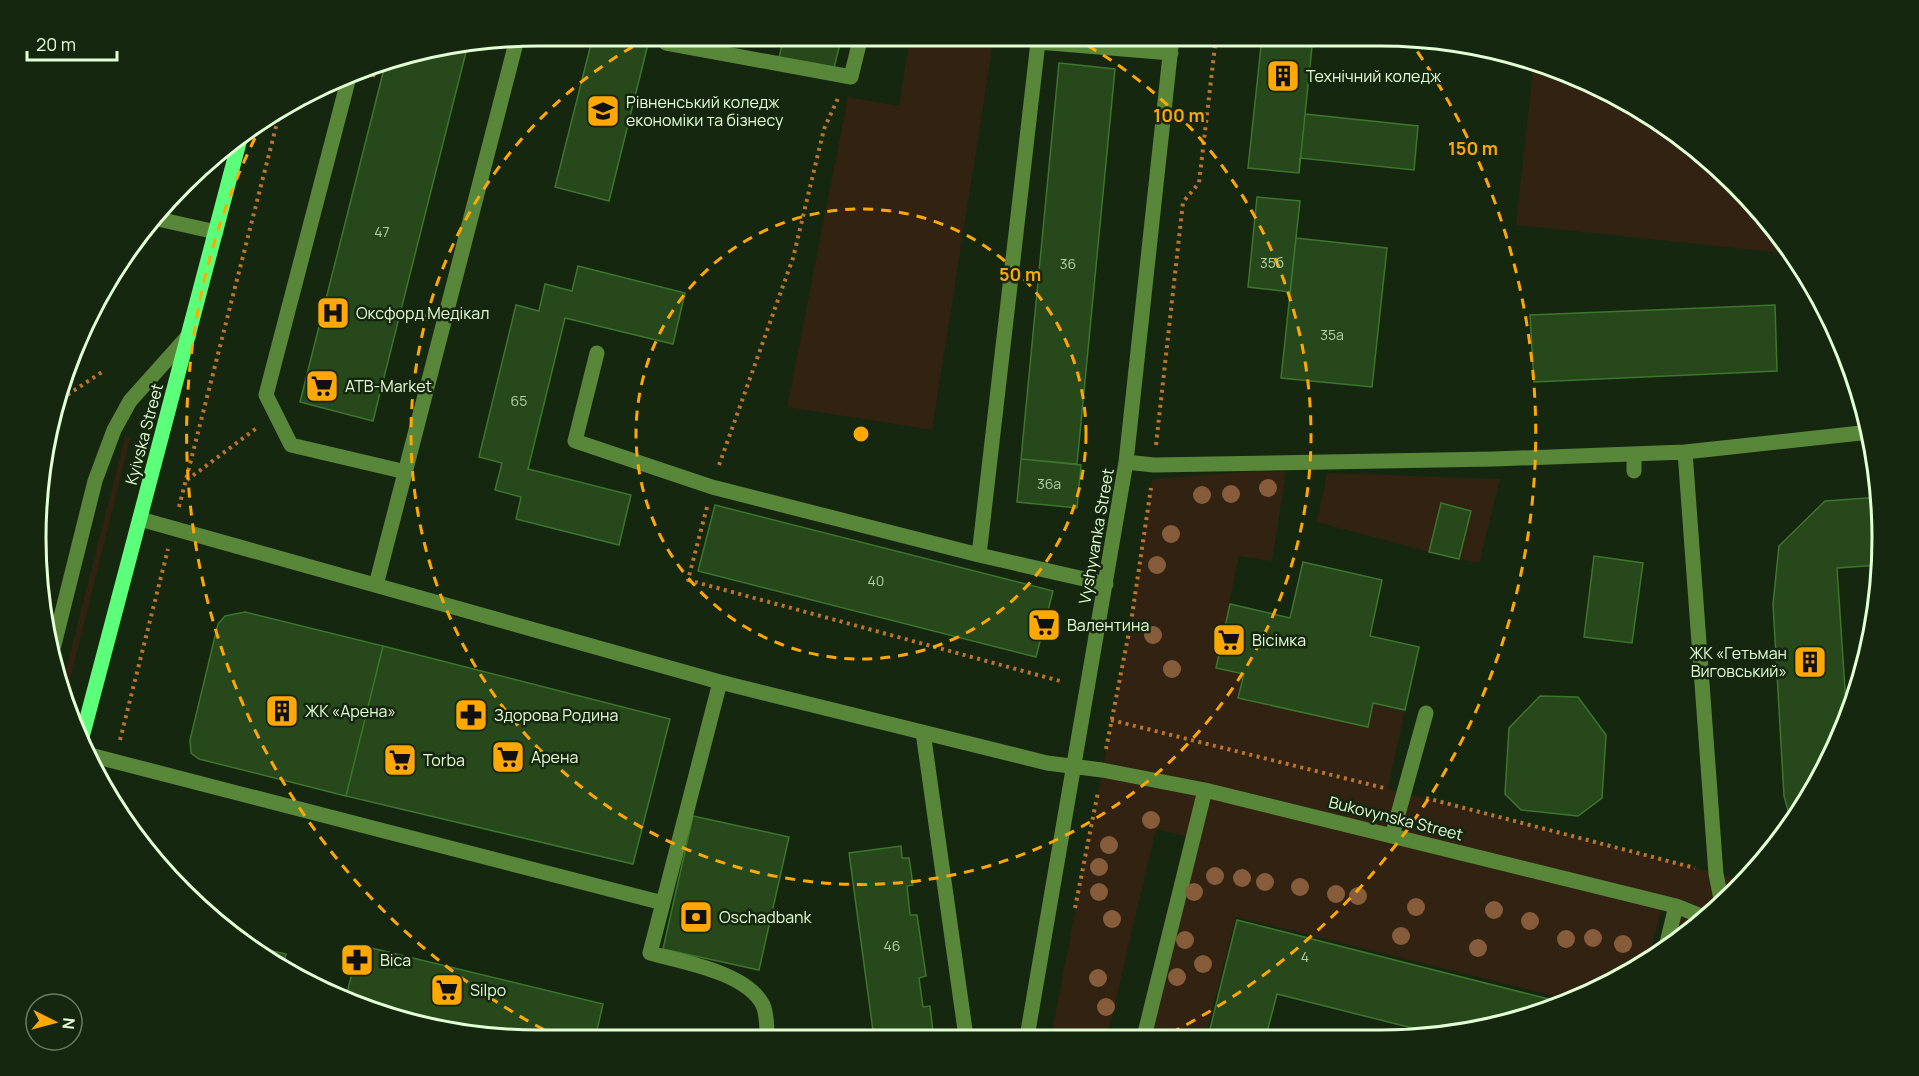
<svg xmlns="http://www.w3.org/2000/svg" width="1919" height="1076" viewBox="0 0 1919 1076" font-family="Manrope,sans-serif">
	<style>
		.green { fill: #312212 }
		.building { fill: #26481b; stroke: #3e752d; stroke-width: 1.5 }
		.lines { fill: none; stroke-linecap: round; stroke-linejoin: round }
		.path { stroke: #ba742e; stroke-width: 4; stroke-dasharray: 3 4.5; stroke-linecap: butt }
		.minor { stroke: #59873a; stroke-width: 15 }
		.major { stroke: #5cff7a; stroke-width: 15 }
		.tree { fill: #865c3b }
		.ring { fill: none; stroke: #ffa801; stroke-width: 3; stroke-dasharray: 10 8 }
		.labels { text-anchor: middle; stroke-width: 5; stroke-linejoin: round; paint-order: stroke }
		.number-label { font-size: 14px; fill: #b4d1a6 }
		.poi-label { font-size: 16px; fill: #e3ffd5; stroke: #16270f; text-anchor: start }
		.street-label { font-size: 16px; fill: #e3ffd5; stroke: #16270f }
		.rim { fill: none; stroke: #e3ffd5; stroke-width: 3 }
		.centre { fill: #ffa801; stroke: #16270f; stroke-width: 3 }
		.ring-label { font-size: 18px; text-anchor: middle; font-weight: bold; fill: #ffa801; stroke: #16270f; stroke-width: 5; stroke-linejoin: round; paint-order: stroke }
	</style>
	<rect width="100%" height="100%" fill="#16270f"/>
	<path class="green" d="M 910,36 L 994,37 L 932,430 L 787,407 L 848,97 L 899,106 Z
		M 1534,61 L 1632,103 L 1712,161 L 1779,233 L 1793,254 L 1516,225 Z
		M 125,437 L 130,439 L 66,696 L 63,681 Z
		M 1256,471 L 1286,472 L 1272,561 L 1239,556 L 1216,667 L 1244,674 L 1239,698 L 1367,727 L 1373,703 L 1405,710 L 1388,789 L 1746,881 L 1736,893 L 1665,951 L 1676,906 L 1663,903 L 1648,961 L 1570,1000 L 1236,917 L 1205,1037 L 1144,1037 L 1192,838 L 1156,829 L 1107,1037 L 1051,1037 L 1131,622 L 1152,479 Z
		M 1327,473 L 1500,479 L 1479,563 L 1459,559 L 1471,511 L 1441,503 L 1429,552 L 1317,522 Z"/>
	<path class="building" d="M 593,36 L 650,36 L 609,201 L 555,187 Z
		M 784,36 L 842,36 L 833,72 L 779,58 Z
		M 1262,37 L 1313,37 L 1305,114 L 1418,126 L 1414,170 L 1300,158 L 1299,173 L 1248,168 Z
		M 1262,37 L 1313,37 L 1299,173 L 1248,168 Z
		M 467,48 L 373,421 L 300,402 L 386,61 Z
		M 1059,63 L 1115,69 L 1077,464 L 1021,459 Z
		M 1257,197 L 1300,201 L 1290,292 L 1248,287 Z
		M 1296,238 L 1387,248 L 1372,387 L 1281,378 Z
		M 578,266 L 685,293 L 673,344 L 565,318 L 528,469 L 631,495 L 619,545 L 516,519 L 521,497 L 495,490 L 502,463 L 479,457 L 516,305 L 539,311 L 545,284 L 572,291 Z
		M 1775,305 L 1777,371 L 1534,382 L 1530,315 Z
		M 1021,459 L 1081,465 L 1077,508 L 1017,502 Z
		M 1881,497 L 1880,565 L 1837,568 L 1847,720 L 1816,789 L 1791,821 L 1784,796 L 1773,604 L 1779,546 L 1825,501 Z
		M 1441,503 L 1471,511 L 1459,559 L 1429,552 Z
		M 715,505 L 1053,591 L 1036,657 L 698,571 Z
		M 1594,556 L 1643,563 L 1632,643 L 1584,637 Z
		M 1303,562 L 1382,580 L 1370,636 L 1419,647 L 1405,710 L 1373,703 L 1368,727 L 1238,698 L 1244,674 L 1216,668 L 1230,604 L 1290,618 Z
		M 245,612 L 383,646 L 346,796 L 199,759 L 191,753 L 190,740 L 218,624 L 225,616 Z
		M 383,646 L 670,719 L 633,864 L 346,796 Z
		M 1540,696 L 1578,697 L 1606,735 L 1602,798 L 1578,816 L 1521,810 L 1505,794 L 1509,728 Z
		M 693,816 L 789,837 L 759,970 L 663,949 Z
		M 901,846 L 902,858 L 909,858 L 913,885 L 907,886 L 910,915 L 917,915 L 926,976 L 919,978 L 923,1007 L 930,1006 L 933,1032 L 927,1034 L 927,1038 L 874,1038 L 849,853 Z
		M 1237,920 L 1564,1003 L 1543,1013 L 1444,1036 L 1277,994 L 1266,1036 L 1208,1037 Z
		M 359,945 L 603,1004 L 595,1039 L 506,1039 L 408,1023 L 346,997 Z
		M 255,947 L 286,954 L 282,969 Z"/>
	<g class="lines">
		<path class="path" d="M 373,77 L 376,63
			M 55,403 L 102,372
			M 1156,445 L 1183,202 L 1199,183 L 1216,37
			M 719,465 L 793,258 L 824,129 L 839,96
			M 187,480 L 258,427
			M 179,507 L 279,115
			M 707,507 L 688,580 L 1060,681
			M 1111,720 L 1384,788
			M 120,740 L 168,549
			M 1106,749 L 1131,622 L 1151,488
			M 1426,798 L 1695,868
			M 1075,908 L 1098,792"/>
		<path class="minor" d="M 666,43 L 851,77 L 861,36
			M 349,77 L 266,395 L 291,445 L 406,472
			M 158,219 L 216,232
			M 597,353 L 575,441 L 712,487 L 979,555 L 1106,584
			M 1634,455 L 1634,471
			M 1126,462 L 1154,465 L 1494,459 L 1685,452
			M 140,519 L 720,682 L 1047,763 L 1102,770 L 1205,790 L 1676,906 L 1706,918
			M 979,555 L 1038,42 L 1171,53
			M 376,585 L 517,39
			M 54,645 L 95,481 L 114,430 L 130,401 L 189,335
			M 923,732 L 966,1037
			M 90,755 L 663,903 L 720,682
			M 1392,836 L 1426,713
			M 663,903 L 650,953 C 682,962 746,972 763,1005 C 767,1014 767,1029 767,1038
			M 1722,904 L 1716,874 L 1685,452 L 1870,432
			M 1665,951 L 1676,906
			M 1027,1037 L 1126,462 L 1172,37
			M 1144,1037 L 1205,790"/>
		<path class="major" d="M 81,741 L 241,135"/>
	</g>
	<g class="tree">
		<circle cx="1268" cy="488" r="9"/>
		<circle cx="1231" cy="494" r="9"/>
		<circle cx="1202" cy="495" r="9"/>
		<circle cx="1171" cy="534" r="9"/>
		<circle cx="1157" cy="565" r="9"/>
		<circle cx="1153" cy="635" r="9"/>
		<circle cx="1172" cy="669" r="9"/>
		<circle cx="1151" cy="820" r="9"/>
		<circle cx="1109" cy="845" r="9"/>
		<circle cx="1099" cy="867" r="9"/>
		<circle cx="1215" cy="876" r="9"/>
		<circle cx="1242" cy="878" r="9"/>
		<circle cx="1265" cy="882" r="9"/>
		<circle cx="1300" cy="887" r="9"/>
		<circle cx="1099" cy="892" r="9"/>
		<circle cx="1194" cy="892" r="9"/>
		<circle cx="1336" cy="894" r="9"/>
		<circle cx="1358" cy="896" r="9"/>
		<circle cx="1416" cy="907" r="9"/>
		<circle cx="1494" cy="910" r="9"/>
		<circle cx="1112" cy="919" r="9"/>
		<circle cx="1530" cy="921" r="9"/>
		<circle cx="1401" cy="936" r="9"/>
		<circle cx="1593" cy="938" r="9"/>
		<circle cx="1566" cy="939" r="9"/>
		<circle cx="1185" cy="940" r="9"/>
		<circle cx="1623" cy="944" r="9"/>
		<circle cx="1478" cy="948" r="9"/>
		<circle cx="1203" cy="964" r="9"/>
		<circle cx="1177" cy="977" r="9"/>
		<circle cx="1098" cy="978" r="9"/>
		<circle cx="1106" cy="1007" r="9"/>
	</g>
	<g class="ring">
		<circle cx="861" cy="434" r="225"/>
		<path d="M1072 37A450 450 0 1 1 650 37"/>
		<path d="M560 1038A675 675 0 0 1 260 128M1407 37A675 675 0 0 1 1167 1035"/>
	</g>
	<defs>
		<symbol id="building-square" viewBox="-11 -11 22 22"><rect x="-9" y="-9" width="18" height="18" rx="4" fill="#ffa801" stroke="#16270f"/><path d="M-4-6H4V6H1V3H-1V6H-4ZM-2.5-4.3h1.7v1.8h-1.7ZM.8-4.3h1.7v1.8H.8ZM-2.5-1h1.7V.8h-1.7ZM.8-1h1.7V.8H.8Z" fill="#111"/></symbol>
		<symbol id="university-square" viewBox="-11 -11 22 22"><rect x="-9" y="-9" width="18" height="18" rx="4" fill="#ffa801" stroke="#16270f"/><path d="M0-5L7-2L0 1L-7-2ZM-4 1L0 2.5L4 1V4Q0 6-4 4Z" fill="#111"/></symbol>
		<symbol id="hospital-square" viewBox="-11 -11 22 22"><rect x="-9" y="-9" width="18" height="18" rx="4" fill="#ffa801" stroke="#16270f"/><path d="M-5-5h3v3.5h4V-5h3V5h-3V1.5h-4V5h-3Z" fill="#111"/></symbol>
		<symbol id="supermarket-square" viewBox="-11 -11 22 22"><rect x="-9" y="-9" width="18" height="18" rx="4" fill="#ffa801" stroke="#16270f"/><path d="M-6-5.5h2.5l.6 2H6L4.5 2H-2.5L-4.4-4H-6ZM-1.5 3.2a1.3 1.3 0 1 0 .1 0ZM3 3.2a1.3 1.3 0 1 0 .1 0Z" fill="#111"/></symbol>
		<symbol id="pharmacy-square" viewBox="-11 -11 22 22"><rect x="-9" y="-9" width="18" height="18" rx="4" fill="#ffa801" stroke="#16270f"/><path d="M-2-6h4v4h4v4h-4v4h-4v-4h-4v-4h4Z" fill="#111"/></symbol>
		<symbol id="bank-square" viewBox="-11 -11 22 22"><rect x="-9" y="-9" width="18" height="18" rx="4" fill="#ffa801" stroke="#16270f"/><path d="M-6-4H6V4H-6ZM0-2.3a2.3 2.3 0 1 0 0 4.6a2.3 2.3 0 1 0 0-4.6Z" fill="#111"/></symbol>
	</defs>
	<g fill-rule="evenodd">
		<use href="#building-square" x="1264" y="57" width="38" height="38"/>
		<use href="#university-square" x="584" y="92" width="38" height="38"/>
		<use href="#hospital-square" x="314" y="294" width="38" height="38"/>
		<use href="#supermarket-square" x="303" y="367" width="38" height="38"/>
		<use href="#supermarket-square" x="1025" y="606" width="38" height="38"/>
		<use href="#supermarket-square" x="1210" y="621" width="38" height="38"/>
		<use href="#building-square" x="1791" y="643" width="38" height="38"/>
		<use href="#building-square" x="263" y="692" width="38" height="38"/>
		<use href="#pharmacy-square" x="452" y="696" width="38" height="38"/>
		<use href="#supermarket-square" x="489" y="738" width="38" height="38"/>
		<use href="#supermarket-square" x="381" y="741" width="38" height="38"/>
		<use href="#bank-square" x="677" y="898" width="38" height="38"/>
		<use href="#pharmacy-square" x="338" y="941" width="38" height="38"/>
		<use href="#supermarket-square" x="428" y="971" width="38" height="38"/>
	</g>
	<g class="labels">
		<g class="number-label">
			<text x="382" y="237">47</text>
			<text x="1272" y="268">35б</text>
			<text x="1068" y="269">36</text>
			<text x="1332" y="340">35а</text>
			<text x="519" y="406">65</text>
			<text x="1049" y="489">36а</text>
			<text x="876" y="586">40</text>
			<text x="892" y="951">46</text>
			<text x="1305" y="962">4</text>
		</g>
		<g class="poi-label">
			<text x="1306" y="82">Технічний коледж</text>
			<text x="626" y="108">Рівненський коледж<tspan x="626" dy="18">економіки та бізнесу</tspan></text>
			<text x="356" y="319">Оксфорд Медікал</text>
			<text x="345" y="392">ATB-Market</text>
			<text x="1067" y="631">Валентина</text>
			<text x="1252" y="646">Вiсiмка</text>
			<text x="1787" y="659" text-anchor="end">ЖК «Гетьман<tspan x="1787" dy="18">Виговський»</tspan></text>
			<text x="305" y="717">ЖК «Арена»</text>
			<text x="494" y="721">Здорова Родина</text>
			<text x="531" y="763">Арена</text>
			<text x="423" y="766">Torba</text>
			<text x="719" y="923">Oschadbank</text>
			<text x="380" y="966">Віса</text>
			<text x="470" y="996">Silpo</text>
		</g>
		<g class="street-label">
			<text transform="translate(144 434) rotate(-75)" y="6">Kyivska Street</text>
			<text transform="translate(1096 536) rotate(-80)" y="6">Vyshyvanka Street</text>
			<text transform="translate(1396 818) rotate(14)" y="6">Bukovynska Street</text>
		</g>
	</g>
	<path d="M0 0H1919V1076H0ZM538 46H1380A492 492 0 0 1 1872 538V538A492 492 0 0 1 1380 1030H538A492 492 0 0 1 46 538V538A492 492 0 0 1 538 46Z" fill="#16270f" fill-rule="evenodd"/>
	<path class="rim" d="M538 46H1380A492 492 0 0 1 1872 538V538A492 492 0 0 1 1380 1030H538A492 492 0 0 1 46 538V538A492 492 0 0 1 538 46Z"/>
	<circle cx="861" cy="434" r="9" class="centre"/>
	<g class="ring-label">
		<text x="1179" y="122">100 m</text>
		<text x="1473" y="155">150 m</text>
		<text x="1020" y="281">50 m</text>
	</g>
	<g transform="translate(54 1022) rotate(96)"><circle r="28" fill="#16270f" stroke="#687d5e" stroke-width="1.5"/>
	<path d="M0-4.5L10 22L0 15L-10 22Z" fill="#ffa801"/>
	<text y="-9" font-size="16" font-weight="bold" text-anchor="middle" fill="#e3ffd5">N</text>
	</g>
	<path d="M27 51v9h90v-9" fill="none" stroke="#e3ffd5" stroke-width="3"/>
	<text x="36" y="51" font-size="18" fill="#e3ffd5" stroke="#16270f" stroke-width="4.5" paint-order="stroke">20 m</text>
</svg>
